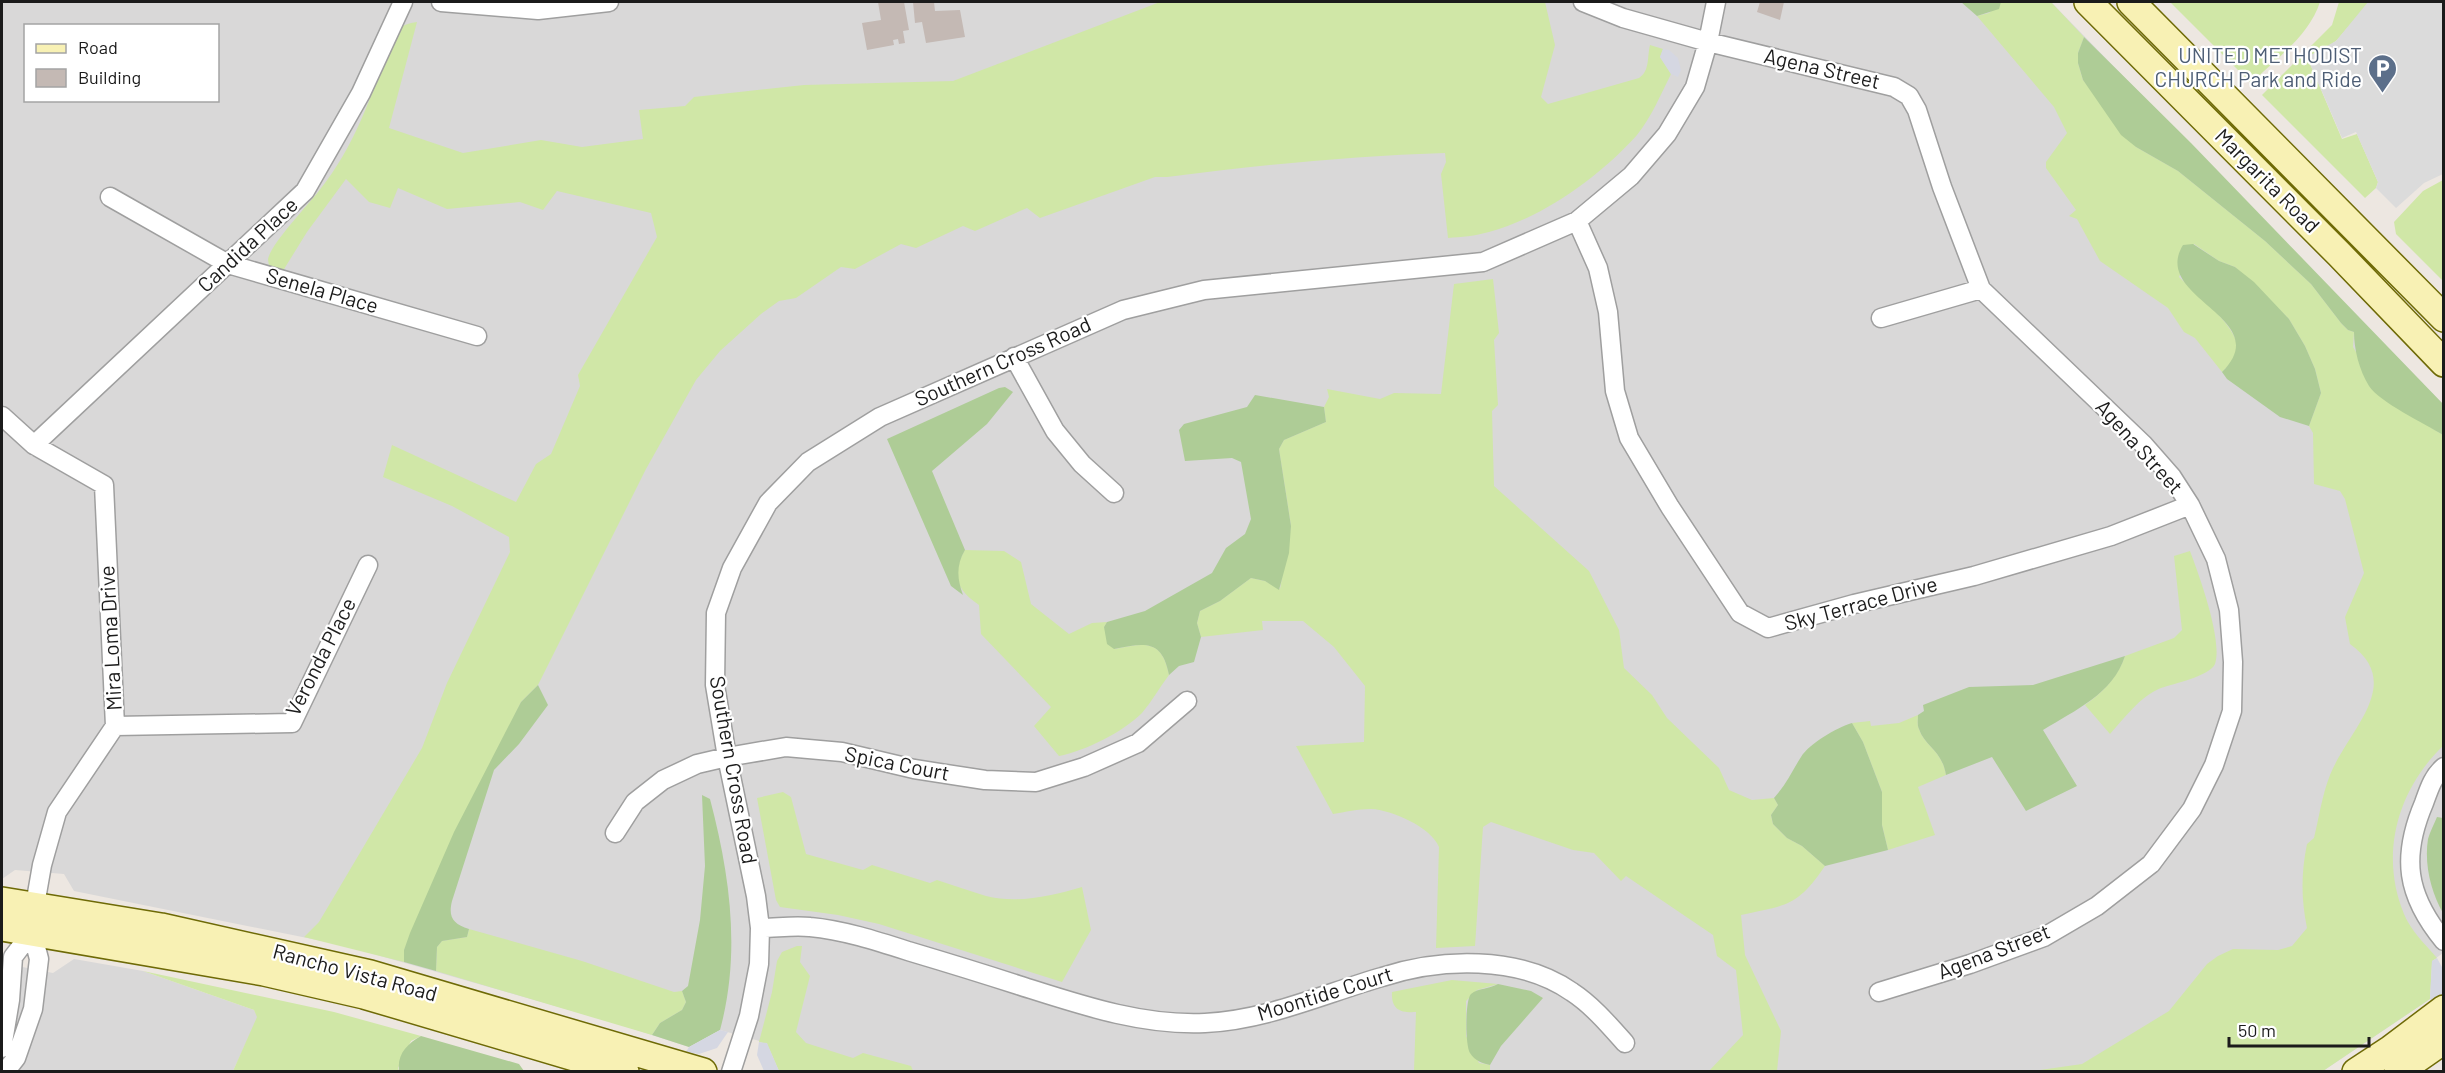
<svg xmlns="http://www.w3.org/2000/svg" width="2445" height="1073" viewBox="0 0 2445 1073" font-family="Barlow,sans-serif">
	<style>
		.residential { fill: #d9d8d8; fill-rule: evenodd }
		.grass { fill: #d0e7a7 }
		.forest { fill: #aecc96 }
		.parking { fill: #dbdbdb }
		.plaza { fill: #d5d7e2 }
		.building { fill: #c4b9b4 }
		.lines { fill: none; stroke-linecap: round; stroke-linejoin: round }
		.minor-casing { stroke: #9f9f9f; stroke-width: 21 }
		.secondary-casing { stroke: #6e6a06; stroke-width: 30 }
		.minor { stroke: #fff; stroke-width: 18 }
		.secondary { stroke: #f8f1b4; stroke-width: 27 }
		.labels { text-anchor: middle; stroke-width: 4.5; stroke-linejoin: round; paint-order: stroke }
		.service-label { font-size: 21px; fill: #4e5e75; stroke: #fff; text-anchor: end }
		.street-label { font-size: 21px; fill: #1b1b1b; stroke: #fff }
	</style>
	<rect width="100%" height="100%" fill="#ede7e1"/>
	<path class="residential" d="M 2,2 L 2051,2 L 2443,404 L 2443,953 L 2432,961 L 2430,999 L 2323,1071 L 779,1071 L 767,1043 L 720,1030 L 689,1047 L 615,1023 L 342,945 L 74,891 L 64,874 L 15,870 L 2,879 ZM 26,26 L 218,26 L 218,100 L 26,100 Z
		M 74,959 L 143,971 L 254,1010 L 258,1017 L 233,1071 L 2,1071 L 2,963 L 53,973 Z"/>
	<path class="grass" d="M 1160,2 L 1545,2 L 1555,45 L 1541,97 L 1548,104 L 1639,78 C 1650,71 1647,57 1650,45 L 1663,49 L 1660,57 L 1671,74 C 1661,94 1651,118 1637,135 C 1599,177 1544,217 1489,232 C 1475,236 1461,237 1448,238 L 1441,174 L 1446,162 L 1445,153 C 1351,156 1259,165 1167,177 L 1155,177 L 1040,218 L 1027,208 L 975,231 L 963,226 L 916,248 L 901,244 L 855,269 L 841,267 L 796,298 L 779,301 L 761,314 L 720,351 L 696,380 L 646,469 L 538,685 L 521,702 L 404,950 L 404,962 L 304,937 L 319,922 L 422,748 L 447,683 L 510,552 L 509,537 L 452,506 L 383,477 L 392,445 L 516,502 L 536,464 L 551,454 L 580,386 L 578,375 L 657,237 L 651,213 L 557,191 L 543,210 L 520,202 L 447,209 L 398,188 L 390,208 L 369,202 L 346,179 L 307,232 L 281,274 L 270,268 C 269,266 268,260 268,259 C 271,244 307,206 318,192 C 355,147 373,93 391,38 C 398,27 404,24 417,22 L 389,128 L 463,153 L 541,140 L 582,147 L 643,139 L 639,110 L 685,106 L 694,97 L 804,85 L 953,81 Z
		M 2001,2 L 2051,2 L 2084,37 L 2078,53 L 2078,63 L 2083,80 L 2136,147 L 2178,171 L 2265,241 L 2311,284 L 2341,323 L 2348,330 L 2354,332 L 2353,347 L 2385,399 L 2443,435 L 2443,746 C 2398,789 2379,854 2404,914 C 2411,931 2425,944 2437,958 L 2432,961 L 2430,999 L 2323,1071 L 2033,1071 L 2082,1064 L 2169,1011 L 2207,964 L 2218,956 L 2233,949 L 2278,950 L 2292,946 L 2307,928 C 2301,899 2301,873 2307,844 L 2314,838 C 2319,818 2322,795 2330,775 C 2348,730 2406,684 2350,644 L 2345,617 L 2364,573 L 2345,499 L 2340,491 L 2314,484 L 2313,433 L 2309,426 L 2321,393 L 2315,369 L 2305,346 L 2289,319 L 2235,267 L 2219,261 L 2194,244 L 2179,277 C 2194,292 2240,328 2237,349 C 2236,359 2228,366 2222,372 L 2195,338 L 2184,332 L 2168,308 L 2100,261 L 2077,219 L 2069,216 L 2076,210 L 2046,168 L 2046,162 L 2067,133 L 2054,107 L 1977,16 L 1989,13 Z
		M 2170,2 L 2320,2 C 2309,36 2276,59 2251,83 Z
		M 2339,2 L 2370,2 L 2336,41 L 2308,59 L 2342,139 L 2357,134 L 2378,182 L 2376,188 L 2365,198 L 2262,95 L 2332,25 Z
		M 2443,180 L 2443,281 L 2396,234 L 2394,222 L 2423,191 Z
		M 1493,279 L 1499,333 L 1494,340 L 1498,405 L 1492,411 L 1494,486 L 1589,571 L 1619,630 L 1624,668 L 1652,695 L 1667,718 L 1719,768 L 1729,790 L 1752,800 L 1774,798 L 1778,805 L 1771,815 L 1773,824 L 1787,838 L 1802,846 L 1825,866 C 1797,907 1787,905 1741,915 L 1745,955 L 1781,1031 L 1777,1071 L 1709,1071 L 1743,1035 L 1736,970 L 1717,956 L 1713,935 L 1626,876 L 1621,881 L 1594,853 L 1573,850 L 1491,822 L 1483,827 L 1475,946 L 1436,948 L 1439,847 C 1431,827 1392,810 1371,809 C 1358,809 1345,812 1333,814 L 1296,746 L 1364,742 L 1365,686 L 1334,647 L 1303,621 L 1262,621 L 1263,630 L 1201,637 L 1197,623 L 1200,611 L 1220,601 L 1251,578 L 1265,581 L 1280,589 L 1291,526 L 1279,449 L 1284,440 L 1326,422 L 1324,407 L 1329,397 L 1327,389 L 1380,399 L 1394,393 L 1441,394 L 1454,284 Z
		M 965,550 L 1004,551 L 1021,562 L 1031,604 L 1069,634 L 1092,623 L 1107,622 L 1104,627 L 1115,649 C 1145,643 1162,639 1169,675 C 1160,687 1152,701 1142,713 C 1123,732 1085,751 1059,756 L 1034,726 L 1051,707 L 981,634 L 979,605 C 956,590 951,574 965,550 Z
		M 2190,551 C 2199,575 2223,640 2215,664 C 2210,676 2173,684 2161,688 C 2140,696 2124,719 2110,734 L 2085,705 C 2102,693 2118,677 2125,656 L 2174,638 L 2182,630 L 2174,556 Z
		M 1918,715 C 1918,719 1917,725 1919,729 C 1925,747 1942,750 1946,775 L 1918,787 L 1935,835 L 1888,850 L 1882,825 L 1882,792 L 1863,742 L 1852,723 L 1870,721 L 1871,726 L 1899,723 Z
		M 783,792 L 791,797 L 806,854 L 863,870 L 872,865 L 930,883 L 937,880 C 953,885 969,891 986,896 C 1017,904 1052,896 1082,887 L 1091,930 L 1062,982 L 879,924 L 838,915 L 780,907 L 776,900 L 757,798 Z
		M 469,929 L 582,961 L 674,992 L 682,991 L 686,1002 L 682,1010 L 660,1023 L 652,1035 L 436,971 L 437,947 L 442,941 L 467,937 Z
		M 797,946 L 802,946 L 800,962 L 810,976 L 796,1032 L 806,1043 L 853,1058 L 863,1053 L 911,1066 L 913,1071 L 779,1071 L 767,1044 L 759,1042 L 772,992 L 777,961 L 782,952 Z
		M 143,971 L 334,1012 L 421,1036 L 411,1041 L 398,1068 L 399,1071 L 233,1071 L 257,1017 L 254,1010 Z
		M 1452,980 L 1498,984 L 1477,990 L 1466,1001 L 1466,1036 L 1479,1063 L 1490,1065 L 1490,1071 L 1414,1071 L 1416,1012 C 1401,1013 1391,1010 1392,992 Z"/>
	<path class="forest" d="M 1961,2 L 2001,2 L 1999,9 L 1977,16 Z
		M 2084,37 L 2191,143 L 2443,404 L 2443,435 C 2426,424 2379,402 2369,386 C 2359,370 2354,349 2354,332 L 2348,330 L 2341,323 L 2311,284 L 2265,241 L 2178,171 L 2136,147 L 2121,135 L 2083,80 L 2078,63 L 2078,53 Z
		M 2193,244 L 2219,261 L 2235,267 L 2254,282 L 2289,319 L 2305,346 L 2315,369 L 2321,393 L 2309,426 L 2280,417 L 2227,379 L 2222,372 C 2277,317 2150,299 2183,245 Z
		M 1005,387 L 1013,392 L 987,424 L 932,471 L 965,550 C 956,565 957,579 963,595 L 951,586 L 887,439 L 999,388 Z
		M 1255,395 L 1324,407 L 1326,422 L 1284,440 L 1279,449 L 1291,526 L 1289,553 L 1279,590 L 1265,581 L 1251,578 L 1220,601 L 1200,611 L 1197,623 L 1201,637 L 1194,662 L 1179,666 L 1169,675 C 1162,639 1145,643 1114,649 L 1107,644 L 1104,627 L 1107,622 L 1145,611 L 1212,573 L 1226,548 L 1245,534 L 1251,519 L 1241,462 L 1232,458 L 1185,461 L 1179,430 L 1184,424 L 1247,407 Z
		M 2125,656 C 2113,694 2075,710 2043,730 L 2077,786 L 2026,811 L 1992,757 L 1946,775 C 1942,750 1925,747 1919,729 C 1917,725 1918,719 1918,715 L 1924,711 L 1923,705 L 1969,687 L 2033,685 Z
		M 538,685 L 548,705 L 519,744 L 494,770 L 452,901 C 448,917 453,924 469,929 L 467,937 L 442,941 L 437,947 L 436,971 L 404,962 L 404,950 L 410,933 L 454,832 L 521,702 Z
		M 1852,723 L 1863,742 L 1882,792 L 1882,825 L 1888,850 L 1825,866 L 1802,846 L 1787,838 L 1773,824 L 1771,815 L 1778,805 L 1774,798 C 1786,785 1792,771 1801,757 C 1810,743 1836,728 1852,723 Z
		M 702,795 L 710,799 C 730,875 741,953 720,1030 L 689,1047 L 652,1035 L 660,1023 L 682,1010 L 686,1002 L 682,991 L 688,986 L 700,920 L 705,866 Z
		M 2437,817 L 2443,818 L 2443,913 C 2431,892 2424,864 2428,839 C 2430,832 2434,824 2437,817 Z
		M 1498,984 L 1531,991 L 1543,998 L 1501,1046 L 1490,1065 C 1482,1063 1475,1061 1470,1053 C 1465,1045 1465,1000 1471,994 C 1478,988 1490,989 1498,984 Z
		M 421,1036 L 519,1064 L 524,1071 L 399,1071 C 397,1054 407,1044 421,1036 Z"/>
	<path class="parking" d="M 2368,2 L 2443,2 L 2443,174 L 2424,183 L 2396,208 L 2376,188 L 2378,182 L 2356,132 L 2342,138 L 2307,57 L 2336,41 Z"/>
	<path class="plaza" d="M 1663,49 L 1669,50 L 1678,58 L 1681,70 L 1678,77 L 1671,74 L 1660,57 Z
		M 2437,958 L 2443,969 L 2443,995 L 2435,1004 L 2430,999 L 2432,961 Z
		M 720,1030 L 728,1032 L 717,1048 L 699,1054 L 686,1052 L 689,1047 Z
		M 759,1042 L 767,1043 L 779,1071 L 764,1071 L 757,1055 Z"/>
	<path class="building" d="M 878,2 L 904,2 L 909,30 L 903,31 L 905,43 L 899,44 L 898,39 L 893,40 L 894,45 L 867,50 L 862,23 L 881,20 Z
		M 913,2 L 934,2 L 935,11 L 960,10 L 965,37 L 926,43 L 922,22 L 915,23 Z
		M 1760,2 L 1784,2 L 1780,20 L 1757,12 Z"/>
	<g class="lines">
		<defs>
			<path id="minor" d="M 441,2 L 538,10 L 609,2
				M 1583,2 L 1623,18 L 1708,42 L 1894,87 L 1909,96 L 1917,110 L 1942,187 L 1981,289 L 2143,444 L 2172,477 L 2190,505 L 2216,559 L 2229,610 L 2233,662 L 2232,711 L 2214,765 L 2192,809 L 2151,864 L 2097,906 L 2044,937 L 1970,964 L 1879,992
				M 110,197 L 228,264 L 477,336
				M 1577,221 L 1598,268 L 1608,312 L 1615,391 L 1629,438 L 1670,507 L 1740,613 L 1768,628 L 1854,604 L 1974,576 L 2111,536 L 2190,505
				M 1881,318 L 1981,289
				M 1014,357 L 1055,431 L 1082,464 L 1114,493
				M 2,416 L 34,445 L 104,485 L 115,726 L 57,812 L 42,865 L 35,905 L 32,932 L 39,959 L 33,1009 L 16,1058 L 5,1072
				M 34,445 L 305,191 L 361,93 L 403,2
				M 115,726 L 292,723 L 368,565
				M 2444,767 C 2433,776 2429,789 2424,803 C 2401,857 2406,895 2444,941
				M 615,833 L 635,802 L 663,780 L 697,764 L 727,757 L 786,747 L 842,752 L 914,769 L 985,780 L 1036,782 L 1084,767 L 1138,743 L 1187,701
				M 760,928 C 776,928 794,925 810,927 C 843,930 877,941 908,951 C 945,962 981,973 1018,985 C 1078,1004 1141,1026 1205,1023 C 1267,1020 1323,994 1382,977 C 1440,958 1519,955 1572,992 C 1592,1005 1609,1025 1625,1043
				M 2,1048 L 10,1000 L 13,957 L 32,932
				M 731,1072 L 749,1016 L 759,964 L 760,928 L 756,896 L 727,757 L 715,685 L 716,613 L 732,568 L 768,503 L 808,462 L 880,417 L 1123,310 L 1204,290 L 1483,262 L 1577,221 L 1631,176 L 1667,134 L 1695,87 L 1708,42 L 1716,2"/>
			<path id="secondary" d="M 2088,2 L 2339,254 L 2444,363
				M 2131,2 L 2444,318
				M 2,901 L 161,927 L 370,974 L 703,1072
				M 2,927 L 264,972 L 364,995 L 625,1072
				M 2356,1072 L 2391,1049 L 2444,1009
				M 2398,1072 L 2444,1040"/>
		</defs>
		<use href="#minor" class="minor-casing"/>
		<use href="#secondary" class="secondary-casing"/>
		<use href="#minor" class="minor"/>
		<use href="#secondary" class="secondary"/>
	</g>
	<defs>
		<symbol id="parking-pin" viewBox="-11 -11 22 30"><path d="M0 17L-7.5 6A9.5 9.5 0 1 1 7.5 6Z" fill="#5c6f8a" stroke="#fff"/><path d="M-3.5-5.5H1a3.5 3.5 0 0 1 0 7H-1V5.5H-3.5ZM-1-3.4V-.6H.8a1.4 1.4 0 0 0 0-2.8Z" fill="#fff"/></symbol>
	</defs>
	<g fill-rule="evenodd">
		<use href="#parking-pin" x="2366" y="52" width="33" height="45"/>
	</g>
	<g class="labels">
		<g class="service-label">
			<text x="2362" y="63">UNITED METHODIST<tspan x="2362" dy="24">CHURCH Park and Ride</tspan></text>
		</g>
		<g class="street-label">
			<text transform="translate(1822 69) rotate(13)" y="7">Agena Street</text>
			<text transform="translate(2267 181) rotate(45)" y="7">Margarita Road</text>
			<text transform="translate(248 245) rotate(-43)" y="7">Candida Place</text>
			<text transform="translate(322 291) rotate(16)" y="7">Senela Place</text>
			<text transform="translate(1003 362) rotate(-24)" y="7">Southern Cross Road</text>
			<text transform="translate(2139 447) rotate(48)" y="7">Agena Street</text>
			<text transform="translate(1861 604) rotate(-15)" y="7">Sky Terrace Drive</text>
			<text transform="translate(111 638) rotate(-93)" y="7">Mira Loma Drive</text>
			<text transform="translate(321 657) rotate(-63)" y="7">Veronda Place</text>
			<text transform="translate(897 764) rotate(11)" y="7">Spica Court</text>
			<text transform="translate(733 770) rotate(80)" y="7">Southern Cross Road</text>
			<text transform="translate(1994 952) rotate(-21)" y="7">Agena Street</text>
			<text transform="translate(355 973) rotate(15)" y="7">Rancho Vista Road</text>
			<text transform="translate(1325 994) rotate(-17)" y="7">Moontide Court</text>
		</g>
	</g>
	<rect width="2445" height="1073" fill="none" stroke="#1b1b1b" stroke-width="6"/>
	<rect x="24" y="24" width="195" height="78" fill="#ffffff" stroke="#a4a4a4" stroke-width="1.5"/>
	<rect x="36" y="44" width="30" height="9" fill="#f8f1b4" stroke="#a4a4a4" stroke-width="1.5"/>
	<text x="78" y="54" font-size="18" fill="#1b1b1b">Road</text>
	<rect x="36" y="69" width="30" height="18" fill="#c4b9b4" stroke="#a4a4a4" stroke-width="1.5"/>
	<text x="78" y="84" font-size="18" fill="#1b1b1b">Building</text>
	<path d="M2229 1037v9h140v-9" fill="none" stroke="#1b1b1b" stroke-width="3"/>
	<text x="2238" y="1037" font-size="18" fill="#1b1b1b" stroke="#ffffff" stroke-width="4.5" paint-order="stroke">50 m</text>
</svg>
